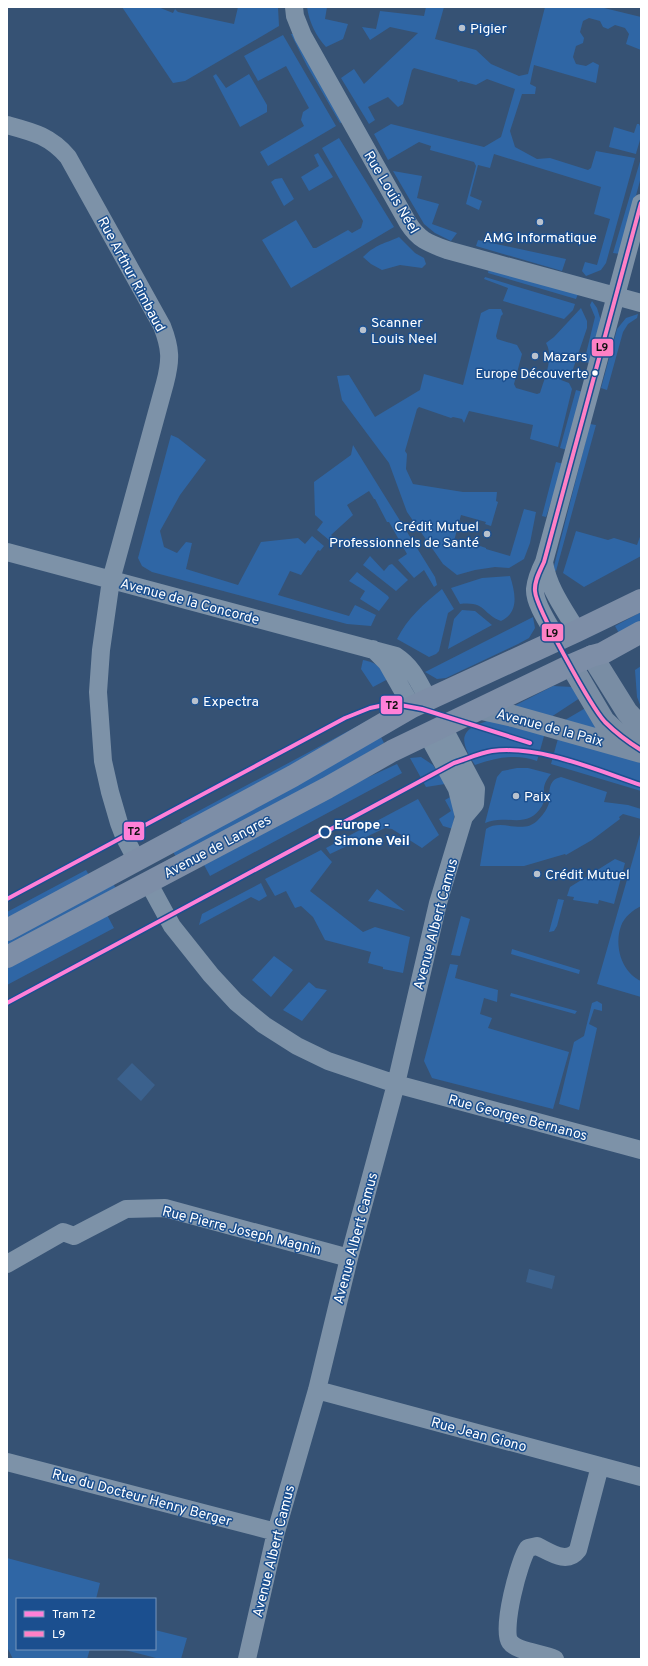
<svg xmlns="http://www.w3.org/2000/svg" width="648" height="1666" viewBox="0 0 648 1666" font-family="Overpass,sans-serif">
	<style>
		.green { fill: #2f66a5 }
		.water { fill: #3b618d }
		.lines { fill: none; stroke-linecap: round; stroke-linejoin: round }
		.street { stroke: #7d92a8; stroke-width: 18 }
		.secondary { stroke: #798da4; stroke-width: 22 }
		.primary { stroke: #7d8ea7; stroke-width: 22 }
		.bus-1-casing { stroke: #1b4f8f; stroke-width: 7 }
		.bus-1 { stroke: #ff80c5; stroke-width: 4 }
		.tram-1-casing { stroke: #1b4f8f; stroke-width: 7 }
		.tram-1 { stroke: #ff80d8; stroke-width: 4 }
		.poi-dot { fill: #b9c2ce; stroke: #1b4f8f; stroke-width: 1.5 }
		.bus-dot { fill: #fff; stroke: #1b4f8f; stroke-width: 1.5 }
		.stop-dot { fill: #1b4f8f; stroke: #fff; stroke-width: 2 }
		.labels { text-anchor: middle; stroke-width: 3; stroke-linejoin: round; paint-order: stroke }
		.bus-label { font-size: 13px; fill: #fff; stroke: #1b4f8f; text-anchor: end }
		.poi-label { font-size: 14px; fill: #fff; stroke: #1b4f8f; text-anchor: start }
		.street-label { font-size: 14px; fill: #fff; stroke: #1b4f8f }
		.stop-label { font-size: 14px; font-weight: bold; fill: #fff; stroke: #1b4f8f; text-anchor: start }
		.line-badge { stroke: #1b4f8f; stroke-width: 1.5 }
		.pale-badge-label { font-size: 11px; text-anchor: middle; font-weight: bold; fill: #111 }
	</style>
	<rect width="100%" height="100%" fill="#365274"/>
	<path class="green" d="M 122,7 L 158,7 L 173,13 L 175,9 L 178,12 L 234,24 L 238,7 L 278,7 L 279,26 L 185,81 L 173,83 Z
		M 307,7 L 327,7 L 325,19 L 348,24 L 343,39 L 326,47 C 316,36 309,22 307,7 Z
		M 426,7 L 444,7 L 435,39 L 476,50 L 491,64 L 519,76 L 528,74 L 545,7 L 600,7 L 641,17 L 641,50 L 626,44 L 629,34 L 625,28 L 615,25 L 608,29 L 603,27 L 600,21 L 589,18 L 583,21 L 580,32 L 584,38 L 583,43 L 576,46 L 573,57 L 576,64 L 586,66 L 593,62 L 599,65 L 596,83 L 534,65 L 530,84 L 536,87 L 535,94 L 522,94 L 510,131 L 515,147 L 537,159 L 550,158 L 588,170 L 591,168 L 596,151 L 635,158 L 606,263 L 601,270 L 586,276 L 582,271 L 585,262 L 597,265 L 610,219 L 594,214 L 601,187 L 494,154 L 490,168 L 478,165 L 470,196 L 482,201 L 479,210 L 466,204 L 476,166 L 474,162 L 430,150 L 431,146 L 419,142 L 388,160 L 374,134 L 391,124 L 484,147 L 501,137 L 515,89 L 487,79 L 476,85 L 461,81 L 458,82 L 457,80 L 414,68 L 412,70 L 403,104 L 398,107 L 388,97 L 368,107 L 375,120 L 369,124 L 341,78 L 354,69 L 364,84 L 418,33 L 390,27 L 370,40 L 362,27 L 376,29 L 380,11 L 424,16 Z
		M 291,34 L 295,34 L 344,121 L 340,123 L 307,66 Z
		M 283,35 L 336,126 L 268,166 L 260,152 L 304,126 L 301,120 L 303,112 L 309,108 L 286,66 L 258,81 L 244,56 Z
		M 216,74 L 226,88 L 249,74 L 267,105 L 267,112 L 240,127 L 213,76 Z
		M 637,124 L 639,124 C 644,133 638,145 636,154 L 609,147 L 614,127 L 634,133 Z
		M 339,138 L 394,227 L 291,288 L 262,240 L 296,220 L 313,248 L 316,248 L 348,230 L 352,233 L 361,228 L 363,221 L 322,148 Z
		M 318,153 L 333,177 L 309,191 L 301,177 L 319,166 L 314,155 Z
		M 641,158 L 641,177 L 620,254 L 613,253 Z
		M 393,171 L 422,176 L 417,198 L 439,204 L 432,224 L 457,233 L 451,241 L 435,233 L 424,224 Z
		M 282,178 L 294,199 L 284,206 L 271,182 L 275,179 Z
		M 399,237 L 415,253 L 424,258 L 426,264 L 422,268 L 400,265 L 382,270 L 371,264 L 363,257 C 376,244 384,244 399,237 Z
		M 478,240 L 566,259 L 562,271 L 476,246 Z
		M 489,268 L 578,294 L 576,299 L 488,273 Z
		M 485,277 L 575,304 L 573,310 L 564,319 L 503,301 L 508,288 L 484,279 Z
		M 592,301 L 597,308 L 601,321 L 591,363 L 584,362 L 595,317 L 590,305 Z
		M 581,308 L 587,321 L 587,328 L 571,375 L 564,373 L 561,380 L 569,383 L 572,389 L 558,447 L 530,439 L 533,425 L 469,411 L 464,423 L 462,419 L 453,417 L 451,418 L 419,407 L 417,409 L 405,451 L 407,454 L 406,469 L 413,484 L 463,492 L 497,492 L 496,501 L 498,502 L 491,526 L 485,524 L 486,522 L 461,515 L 454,541 L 479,547 L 480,546 L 486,548 L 486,549 L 510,556 L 524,509 L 536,512 L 530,543 L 524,559 L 509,568 L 495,567 L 475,570 L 457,575 L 443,564 L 407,512 L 389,463 L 342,400 L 337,376 L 349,375 L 375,417 L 420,390 L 424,374 L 463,385 L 481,313 L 489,309 L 501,309 L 503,314 L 501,316 L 496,336 L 497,339 L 517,345 L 522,354 L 514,384 L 516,388 L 537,394 L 540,393 C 545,377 554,357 546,343 L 554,337 Z
		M 638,314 L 637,318 L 628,324 L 623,332 L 607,390 L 601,388 L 617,329 L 626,318 Z
		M 576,390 L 583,392 L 567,450 L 560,448 Z
		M 590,424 L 596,425 L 556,571 L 554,570 L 554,566 Z
		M 171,435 L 178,438 L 206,460 L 180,495 L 160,531 L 164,547 L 177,553 L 186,542 L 192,543 L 186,569 L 238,585 L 261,542 L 298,538 L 305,544 L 312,536 L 324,546 L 320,551 L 318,550 L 301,575 L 290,571 L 278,595 L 349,616 L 355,605 L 376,615 L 371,626 L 347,624 L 152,572 L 142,566 L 138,558 Z
		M 353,445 L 435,577 L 437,585 L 434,587 L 424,570 L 414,578 L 398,560 L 407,554 L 389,522 L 387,522 L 375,499 L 374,499 L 369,491 L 347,505 L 353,515 L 331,535 L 332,536 L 329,540 L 317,530 L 323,522 L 315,515 L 314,482 L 351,455 Z
		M 556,462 L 564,464 L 546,517 L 542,516 Z
		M 576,531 L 608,540 L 614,538 L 637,545 L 641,534 L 641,556 L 584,587 L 563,573 Z
		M 370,556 L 384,571 L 389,565 L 392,564 L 408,580 L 396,591 L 363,565 Z
		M 357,572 L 388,596 L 389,598 L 379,611 L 360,599 L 365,591 L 349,581 Z
		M 510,576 C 515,592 520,612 501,621 C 482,614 486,601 460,604 L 451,588 L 482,578 Z
		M 442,589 L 454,609 L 448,613 L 439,651 L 436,654 L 429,657 L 397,639 C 408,617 424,604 442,589 Z
		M 462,610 L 475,611 L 492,625 L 448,649 L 454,619 Z
		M 641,612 L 641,623 L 620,635 L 615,626 Z
		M 533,617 L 535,628 L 529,638 L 518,644 L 446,678 L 437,679 L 425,672 Z
		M 363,660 C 378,663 380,667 388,679 L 373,687 L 361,669 Z
		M 641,666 L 641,707 L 637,697 L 635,670 Z
		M 553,686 L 573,687 L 583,696 L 548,719 L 515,709 L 516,705 Z
		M 589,706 L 611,735 L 565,720 Z
		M 494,719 L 546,729 L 537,761 C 517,753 494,758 475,765 C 456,736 462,728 494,719 Z
		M 367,721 L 366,723 L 184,826 L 180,821 Z
		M 380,735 L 384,743 L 313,785 L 176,857 L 172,850 Z
		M 559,735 L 641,759 L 641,791 L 551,764 Z
		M 421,757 L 433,765 L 445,784 L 426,787 L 410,758 Z
		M 397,764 L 402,773 L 210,876 L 203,863 L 362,780 Z
		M 517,768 L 528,768 L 551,774 C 538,789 548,795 542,806 C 527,831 506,813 485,823 L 497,777 L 502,771 Z
		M 561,777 L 607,792 L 604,802 L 628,805 L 641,809 L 641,819 L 623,814 L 619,817 L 620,819 L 592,840 L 566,855 L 565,854 L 524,866 L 480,866 L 486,829 C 502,818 522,835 537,821 C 542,816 547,810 549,803 C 550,792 547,780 561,777 Z
		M 452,796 L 455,805 L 453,829 L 443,826 L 439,819 L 451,811 L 445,800 Z
		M 418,799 L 439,835 L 422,848 L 392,829 L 385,828 L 330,854 L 326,848 Z
		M 641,831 L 641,906 C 633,910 624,917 621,926 C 614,945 621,972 641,981 L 641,997 L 597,984 Z
		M 321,850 L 332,862 L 310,891 L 363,932 L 375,927 L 410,937 L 403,973 L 383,969 L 383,967 L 368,963 L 371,952 L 325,940 L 313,917 L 301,906 L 295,908 L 286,891 L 275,896 L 265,879 Z
		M 615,859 L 625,863 L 614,904 L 599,900 L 598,904 L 573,900 L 574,897 L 567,896 L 570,887 Z
		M 86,870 L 89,875 L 7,919 L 7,912 Z
		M 112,882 L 117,890 L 7,949 L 7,939 Z
		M 261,883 L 267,896 L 259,901 L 251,897 L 199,925 L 202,914 Z
		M 377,889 L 405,911 L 368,901 Z
		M 558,899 L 564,900 L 557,926 L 554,931 L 549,932 Z
		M 106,913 L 114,928 L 7,985 L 7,966 Z
		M 461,916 L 470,919 L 460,956 L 451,955 Z
		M 512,949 L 580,970 L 579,974 L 511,954 Z
		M 274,956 L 293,970 L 271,997 L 252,980 Z
		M 450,964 L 458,965 L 455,978 L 498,990 L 497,1002 L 484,998 L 480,1014 L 492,1018 L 488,1028 L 569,1052 L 553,1109 L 432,1078 L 424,1061 Z
		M 309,982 L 316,988 L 327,990 L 302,1021 L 283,1010 Z
		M 511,993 L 577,1011 L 575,1014 L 510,996 Z
		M 597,1001 L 602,1004 L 602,1011 L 594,1009 L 589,1024 L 597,1028 L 579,1110 L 559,1104 L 574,1042 L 584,1036 L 592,1003 Z
		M 7,1558 L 100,1583 L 96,1599 L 17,1599 L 17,1649 L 90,1649 L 87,1659 L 13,1659 L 7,1647 Z
		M 155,1630 L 187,1638 L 181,1659 L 160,1659 L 121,1649 L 155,1649 Z"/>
	<path class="water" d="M 132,1063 L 155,1085 L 141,1101 L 117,1079 Z
		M 529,1269 L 555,1276 L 552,1289 L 526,1282 Z"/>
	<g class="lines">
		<path class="street" d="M 294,7 L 295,16 L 303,36 L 408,223 C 419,240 428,243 447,250 L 641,303
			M 7,125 C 33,132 50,136 68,157 L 162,326 C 171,349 171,360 165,383 L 111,580 L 101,650 L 98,692 L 103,761 L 110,792 L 119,823 L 124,836 L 137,861
			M 7,552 L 396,656 C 413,667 419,683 428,699
			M 544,562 C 548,588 564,609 577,631
			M 558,640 C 551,627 534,604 535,589 C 536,579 540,570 544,562 L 641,203
			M 373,649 L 387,663 L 412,707
			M 427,734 L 457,789 L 464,817
			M 148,882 L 172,926 L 211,975 L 236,1002 L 264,1025 L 297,1046 L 328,1061 L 396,1084 L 641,1150
			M 7,1264 L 63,1232 L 74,1236 L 126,1209 L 165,1208 L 349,1258
			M 317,1390 L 641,1477
			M 7,1462 L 276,1532
			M 247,1659 L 276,1532 L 317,1390 L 349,1258 L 396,1084 L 438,903 L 464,817 L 475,804 L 476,789 L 443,727
			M 555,1659 C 543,1653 517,1652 510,1642 C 501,1630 519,1560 528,1548 L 537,1546 C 550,1552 567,1565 578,1550 L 600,1466"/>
		<path class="secondary" d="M 592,656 L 627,712 L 641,727
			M 571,665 L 604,721 L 622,738 L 635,746
			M 482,709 L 513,716 L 641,752"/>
		<path class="primary" d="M 7,930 L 293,776 L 412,707 L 577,631 L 641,600
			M 7,957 L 327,788 L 392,751 L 571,665 L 592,656 L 603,653 L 641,632"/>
		<defs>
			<path id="bus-1" d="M 641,203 L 544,562 C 540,571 534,581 535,591 C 536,608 592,708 605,722 C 616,733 628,742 641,750"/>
		</defs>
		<use href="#bus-1" class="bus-1-casing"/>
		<use href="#bus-1" class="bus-1"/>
		<defs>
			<path id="tram-1" d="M 7,899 L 345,718 L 370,708 L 384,705 L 400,705 L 422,709 L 530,743
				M 7,1003 L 454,763 C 467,759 479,753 492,751 C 540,745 596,770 641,785"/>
		</defs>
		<use href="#tram-1" class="tram-1-casing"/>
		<use href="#tram-1" class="tram-1"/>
	</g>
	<g class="poi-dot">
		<circle cx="462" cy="28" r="4"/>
		<circle cx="540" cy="222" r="4"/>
		<circle cx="363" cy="330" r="4"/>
		<circle cx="535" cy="356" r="4"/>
		<circle cx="487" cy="534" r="4"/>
		<circle cx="195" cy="701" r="4"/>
		<circle cx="516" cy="796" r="4"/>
		<circle cx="537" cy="874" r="4"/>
	</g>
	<circle class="bus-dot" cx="595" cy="373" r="3.5"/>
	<circle class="stop-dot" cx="325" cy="832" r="5.5"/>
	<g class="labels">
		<g class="bus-label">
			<text x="588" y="378">Europe Découverte</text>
		</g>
		<g class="poi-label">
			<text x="470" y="33">Pigier</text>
			<text x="540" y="242" text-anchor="middle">AMG Informatique</text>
			<text x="371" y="327">Scanner<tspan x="371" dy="16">Louis Neel</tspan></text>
			<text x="543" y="361">Mazars</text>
			<text x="479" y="531" text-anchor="end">Crédit Mutuel<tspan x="479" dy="16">Professionnels de Santé</tspan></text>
			<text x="203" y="706">Expectra</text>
			<text x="524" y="801">Paix</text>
			<text x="545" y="879">Crédit Mutuel</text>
		</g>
		<g class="street-label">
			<text transform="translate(392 192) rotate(59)" y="5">Rue Louis Néel</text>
			<text transform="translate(132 274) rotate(62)" y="5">Rue Arthur Rimbaud</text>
			<text transform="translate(190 601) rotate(15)" y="5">Avenue de la Concorde</text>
			<text transform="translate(550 727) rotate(15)" y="5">Avenue de la Paix</text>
			<text transform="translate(217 846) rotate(-28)" y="5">Avenue de Langres</text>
			<text transform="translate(435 924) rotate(-75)" y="5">Avenue Albert Camus</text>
			<text transform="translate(518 1117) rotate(15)" y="5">Rue Georges Bernanos</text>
			<text transform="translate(242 1230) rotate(14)" y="5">Rue Pierre Joseph Magnin</text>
			<text transform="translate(355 1238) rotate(-75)" y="5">Avenue Albert Camus</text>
			<text transform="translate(479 1434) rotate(15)" y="5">Rue Jean Giono</text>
			<text transform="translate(142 1497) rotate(15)" y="5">Rue du Docteur Henry Berger</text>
			<text transform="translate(273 1551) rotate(-76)" y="5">Avenue Albert Camus</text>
		</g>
		<g class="stop-label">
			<text x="334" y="829">Europe -<tspan x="334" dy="16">Simone Veil</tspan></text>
		</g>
	</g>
	<g class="line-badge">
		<rect x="591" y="338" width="23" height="19" rx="4" fill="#ff80c5"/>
		<rect x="541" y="623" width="23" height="19" rx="4" fill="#ff80c5"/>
		<rect x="380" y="695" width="23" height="20" rx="4" fill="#ff80d8"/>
		<rect x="123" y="821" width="22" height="20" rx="4" fill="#ff80d8"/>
	</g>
	<g class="pale-badge-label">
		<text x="602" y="351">L9</text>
		<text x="552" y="637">L9</text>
		<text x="392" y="709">T2</text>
		<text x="134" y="835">T2</text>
	</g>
	<rect width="648" height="1666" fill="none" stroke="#ffffff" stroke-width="16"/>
	<rect x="16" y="1598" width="140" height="52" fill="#1b4f8f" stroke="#7695bc"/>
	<rect x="24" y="1611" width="20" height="6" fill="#ff80d8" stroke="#7695bc"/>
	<text x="52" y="1618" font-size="12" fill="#ffffff">Tram T2</text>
	<rect x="24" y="1631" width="20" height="6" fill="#ff80c5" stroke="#7695bc"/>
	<text x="52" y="1638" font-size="12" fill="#ffffff">L9</text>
</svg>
